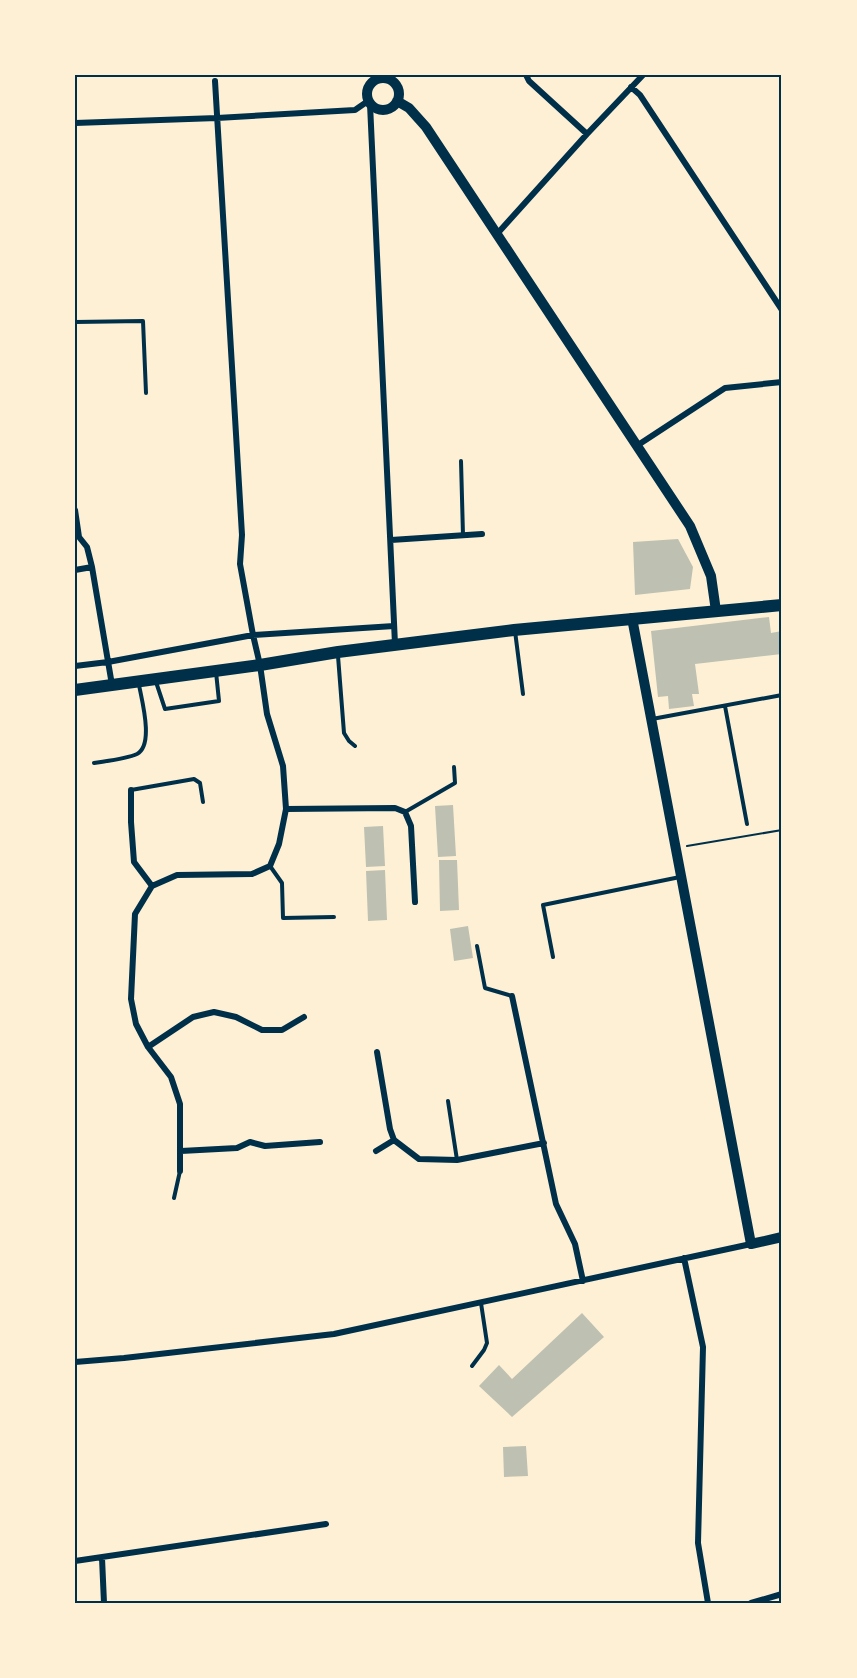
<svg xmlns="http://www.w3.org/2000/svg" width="857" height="1678" viewBox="0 0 857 1678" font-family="'DM Sans',sans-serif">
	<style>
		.building { fill: #bec0b2 }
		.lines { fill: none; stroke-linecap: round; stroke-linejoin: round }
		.path { stroke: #003049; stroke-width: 2 }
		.service { stroke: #003049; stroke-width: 4 }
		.minor { stroke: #003049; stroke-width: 6 }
		.tertiary { stroke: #003049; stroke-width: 10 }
		.primary { stroke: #003049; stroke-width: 12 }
		.neatline { fill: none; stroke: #003049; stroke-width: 2 }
	</style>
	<rect width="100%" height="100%" fill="#fdf0d5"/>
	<path class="building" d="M 678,539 L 693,567 L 690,589 L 635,595 L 633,542 Z
		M 769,617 L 771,633 L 782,631 L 782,654 L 695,664 L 699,694 L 692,694 L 694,706 L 669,709 L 668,696 L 658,697 L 651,631 Z
		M 453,805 L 456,856 L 438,857 L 435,806 Z
		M 383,826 L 385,866 L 366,867 L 364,827 Z
		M 439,860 L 457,860 L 459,910 L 440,911 Z
		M 385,870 L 387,920 L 368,921 L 366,871 Z
		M 468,926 L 473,958 L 454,961 L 450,929 Z
		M 582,1313 L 604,1337 L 512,1417 L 479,1386 L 499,1365 L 512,1379 Z
		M 526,1446 L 528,1476 L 504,1477 L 503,1447 Z"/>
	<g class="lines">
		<path class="path" d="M 687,846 L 782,830"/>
		<path class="service" d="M 75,322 L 143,321 L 146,393
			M 461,461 L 463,535
			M 515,631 L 523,694
			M 338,656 L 344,733 L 349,741 L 355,746
			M 156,682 L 165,709 L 219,701 L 216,672
			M 725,706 L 747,824
			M 652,719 L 782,695
			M 94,763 C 106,761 126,759 137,754 C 154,745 142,701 139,685
			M 131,790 L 194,779 L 200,783 L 203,802
			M 405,812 L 455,783 L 454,767
			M 270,866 L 282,883 L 283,918 L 334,917
			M 477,946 L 485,988 L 512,996
			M 553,957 L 543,905 L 680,877
			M 448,1101 L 457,1160
			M 174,1198 L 180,1171
			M 472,1366 L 484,1350 L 487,1343 L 481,1303"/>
		<path class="minor" d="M 526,75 L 529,81 L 587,134
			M 631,87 L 640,95 L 782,310
			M 370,104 L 395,644
			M 75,123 L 217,118 L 355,110 L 368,101
			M 497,234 L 587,134 L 643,75
			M 638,445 L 725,388 L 782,382
			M 75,510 L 79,537 L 87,547 L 92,567 L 112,685
			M 391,540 L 482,534
			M 75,570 L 92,567
			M 75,666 L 108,662 L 253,635 L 394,626
			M 131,790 L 131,822 L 134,862 L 152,886
			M 286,809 L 395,808 L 405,812 L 411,826 L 415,902
			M 512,996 L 556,1204 L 575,1244 L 583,1281
			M 148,1047 L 193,1017 L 214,1012 L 236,1017 L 262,1030 L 282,1030 L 304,1017
			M 377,1052 L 390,1129 L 394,1140 L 419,1159 L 457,1160 L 544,1143
			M 181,1151 L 237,1148 L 250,1142 L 265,1146 L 320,1142
			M 376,1151 L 394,1140
			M 180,1171 L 180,1104 L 171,1077 L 148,1047 L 136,1024 L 131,999 L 135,914 L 152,886 L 177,875 L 252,874 L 270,866 L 279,844 L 286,809 L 283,766 L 267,714 L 260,665 L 253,635 L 240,564 L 242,535 L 215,81
			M 684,1258 L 703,1347 L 698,1543 L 708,1603
			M 75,1362 L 124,1358 L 334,1334 L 751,1244
			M 102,1558 L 104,1603
			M 75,1561 L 326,1524
			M 751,1603 L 782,1594"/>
		<path class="tertiary" d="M367 94a16 16 0 1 1 32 0a16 16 0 1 1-32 0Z
			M 397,101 L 409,108 L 426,127 L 690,526 L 711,576 L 716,611
			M 632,618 L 751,1244 L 782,1237"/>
		<path class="primary" d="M 75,690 L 260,665 L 338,652 L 514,630 L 782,605"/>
	</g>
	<rect width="857" height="1678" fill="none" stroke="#fdf0d5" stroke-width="153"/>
	<rect x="76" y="76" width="704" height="1526" class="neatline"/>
</svg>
